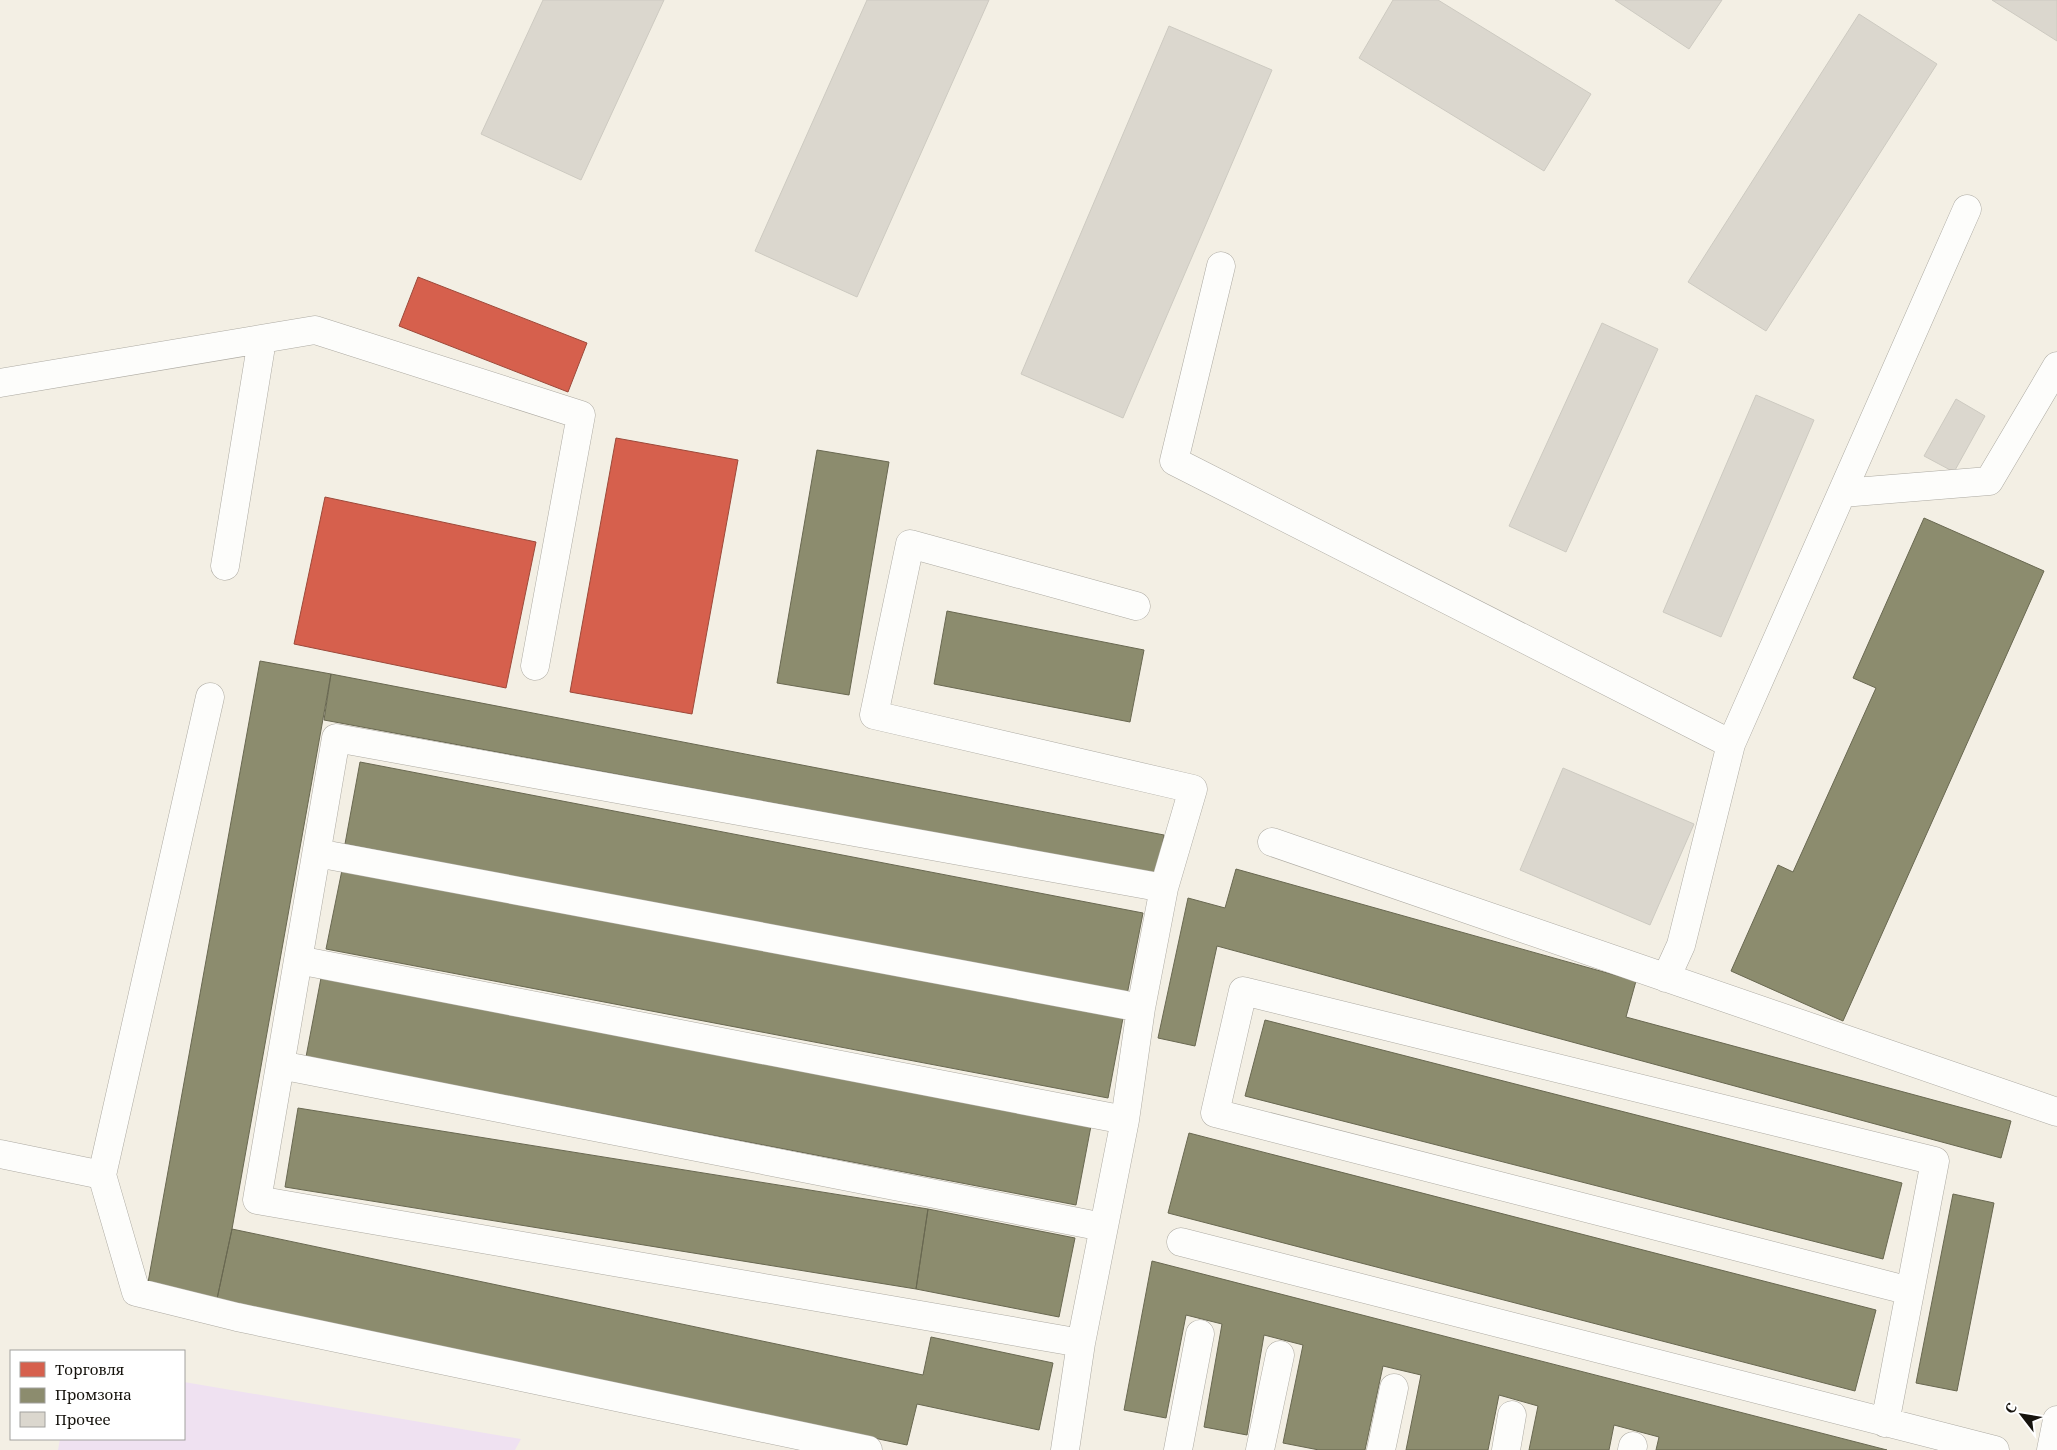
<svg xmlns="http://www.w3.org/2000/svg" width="2057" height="1450" viewBox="0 0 2057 1450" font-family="'Noto Serif',serif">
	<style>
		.green { fill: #efe1f1 }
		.shops { fill: #d6604d; stroke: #9c493a }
		.industry { fill: #8c8c6e; stroke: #696851 }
		.building { fill: #dbd7ce; stroke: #cdcac1 }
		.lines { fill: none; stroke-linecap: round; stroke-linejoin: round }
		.minor-casing { stroke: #adaaa2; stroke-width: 29 }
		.minor { stroke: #fdfdfb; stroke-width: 28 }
	</style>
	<rect width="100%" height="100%" fill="#f3efe4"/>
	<path class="green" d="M 184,1382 L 521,1439 L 515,1450 L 58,1450 L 60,1439 L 184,1439 Z"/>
	<path class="shops" d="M 418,277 L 587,343 L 568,392 L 399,326 Z
		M 616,438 L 738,460 L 692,714 L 570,692 Z
		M 325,497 L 536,542 L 506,688 L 294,644 Z"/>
	<path class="industry" d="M 817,450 L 889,462 L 849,695 L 777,683 Z
		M 1924,518 L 2044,571 L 1843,1021 L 1731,971 L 1778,865 L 1793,872 L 1876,688 L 1853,678 Z
		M 947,611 L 1144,650 L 1130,722 L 934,684 Z
		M 260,661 L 331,674 L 232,1229 L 217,1299 L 147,1288 Z
		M 331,674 L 1164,835 L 1157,874 L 324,720 Z
		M 360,762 L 1143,913 L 1127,995 L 345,844 Z
		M 1236,869 L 1636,981 L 1626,1017 L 2011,1121 L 2001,1158 L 1217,946 L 1195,1046 L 1158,1038 L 1188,898 L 1225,908 Z
		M 342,870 L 1123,1018 L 1108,1098 L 326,949 Z
		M 321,978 L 1091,1126 L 1076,1205 L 306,1057 Z
		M 1265,1020 L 1902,1183 L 1883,1259 L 1245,1096 Z
		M 298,1108 L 928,1209 L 916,1289 L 285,1187 Z
		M 1189,1133 L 1876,1310 L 1855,1391 L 1168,1213 Z
		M 1953,1194 L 1994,1203 L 1957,1391 L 1916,1383 Z
		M 928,1209 L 1075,1238 L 1059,1317 L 916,1289 Z
		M 232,1229 L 923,1375 L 931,1337 L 1053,1363 L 1039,1430 L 917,1404 L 907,1445 L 217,1299 Z
		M 1152,1261 L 1887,1450 L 1656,1450 L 1659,1437 L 1614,1425 L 1609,1450 L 1529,1450 L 1538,1406 L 1499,1395 L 1488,1450 L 1406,1450 L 1421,1375 L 1383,1366 L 1365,1450 L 1319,1450 L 1283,1443 L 1303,1345 L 1264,1335 L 1247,1435 L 1204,1427 L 1222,1324 L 1186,1315 L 1166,1418 L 1124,1410 Z"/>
	<path class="building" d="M 543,0 L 664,0 L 581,180 L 481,134 Z
		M 867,0 L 989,0 L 857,297 L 755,251 Z
		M 1393,0 L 1438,0 L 1591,94 L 1544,171 L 1359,58 Z
		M 1615,0 L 1722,0 L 1689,49 Z
		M 1992,0 L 2057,0 L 2057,41 Z
		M 1859,14 L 1937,64 L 1766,331 L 1688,282 Z
		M 1169,26 L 1272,70 L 1123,418 L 1021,374 Z
		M 1602,323 L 1658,349 L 1566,552 L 1509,526 Z
		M 1756,395 L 1814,420 L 1721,637 L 1663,612 Z
		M 1956,399 L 1985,416 L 1954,472 L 1924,456 Z
		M 1563,768 L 1694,824 L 1650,925 L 1520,870 Z"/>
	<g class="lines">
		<defs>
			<path id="minor" d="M 1221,266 L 1174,461 L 1731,744
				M 0,383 L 315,330 L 581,415 L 535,666
				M 1842,493 L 1989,481 L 2057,366
				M 225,566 L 262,340
				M 1136,606 L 910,544 L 874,715 L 1193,789 L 1164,888
				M 1272,842 L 2057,1112
				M 317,853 L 1141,1008
				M 298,960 L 1125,1120
				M 1666,978 L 1681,945 L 1731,744 L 1967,209
				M 280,1065 L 1103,1227
				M 0,1154 L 102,1175 L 210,697
				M 102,1175 L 136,1292 L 237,1317 L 868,1450
				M 1181,1242 L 1995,1450
				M 1885,1423 L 1935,1161 L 1243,991 L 1215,1113 L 1910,1291
				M 1065,1450 L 1081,1343 L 1125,1120 L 1141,1008 L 1164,888 L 336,738 L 257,1200 L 1081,1343
				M 1178,1450 L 1200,1334
				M 1260,1450 L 1280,1355
				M 1381,1450 L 1394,1388
				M 1506,1450 L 1512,1415
				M 1632,1450 L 1633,1446
				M 2051,1450 L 2057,1420"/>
		</defs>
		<use href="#minor" class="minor-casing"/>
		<use href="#minor" class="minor"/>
	</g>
	<rect x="10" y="1350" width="175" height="90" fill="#ffffff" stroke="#a2a19e"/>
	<rect x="20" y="1362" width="25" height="15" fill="#d6604d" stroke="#a2a19e"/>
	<text x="55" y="1375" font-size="15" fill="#16130d">Торговля</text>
	<rect x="20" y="1388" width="25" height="15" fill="#8c8c6e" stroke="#a2a19e"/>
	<text x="55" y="1400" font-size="15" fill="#16130d">Промзона</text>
	<rect x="20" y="1412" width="25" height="15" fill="#dbd7ce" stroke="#a2a19e"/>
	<text x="55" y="1425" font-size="15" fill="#16130d">Прочее</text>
	<g transform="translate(2022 1415) rotate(301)" stroke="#ffffff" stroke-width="4" paint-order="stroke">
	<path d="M0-4L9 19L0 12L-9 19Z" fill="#16130d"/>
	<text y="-8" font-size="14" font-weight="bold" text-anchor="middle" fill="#16130d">С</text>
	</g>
</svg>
